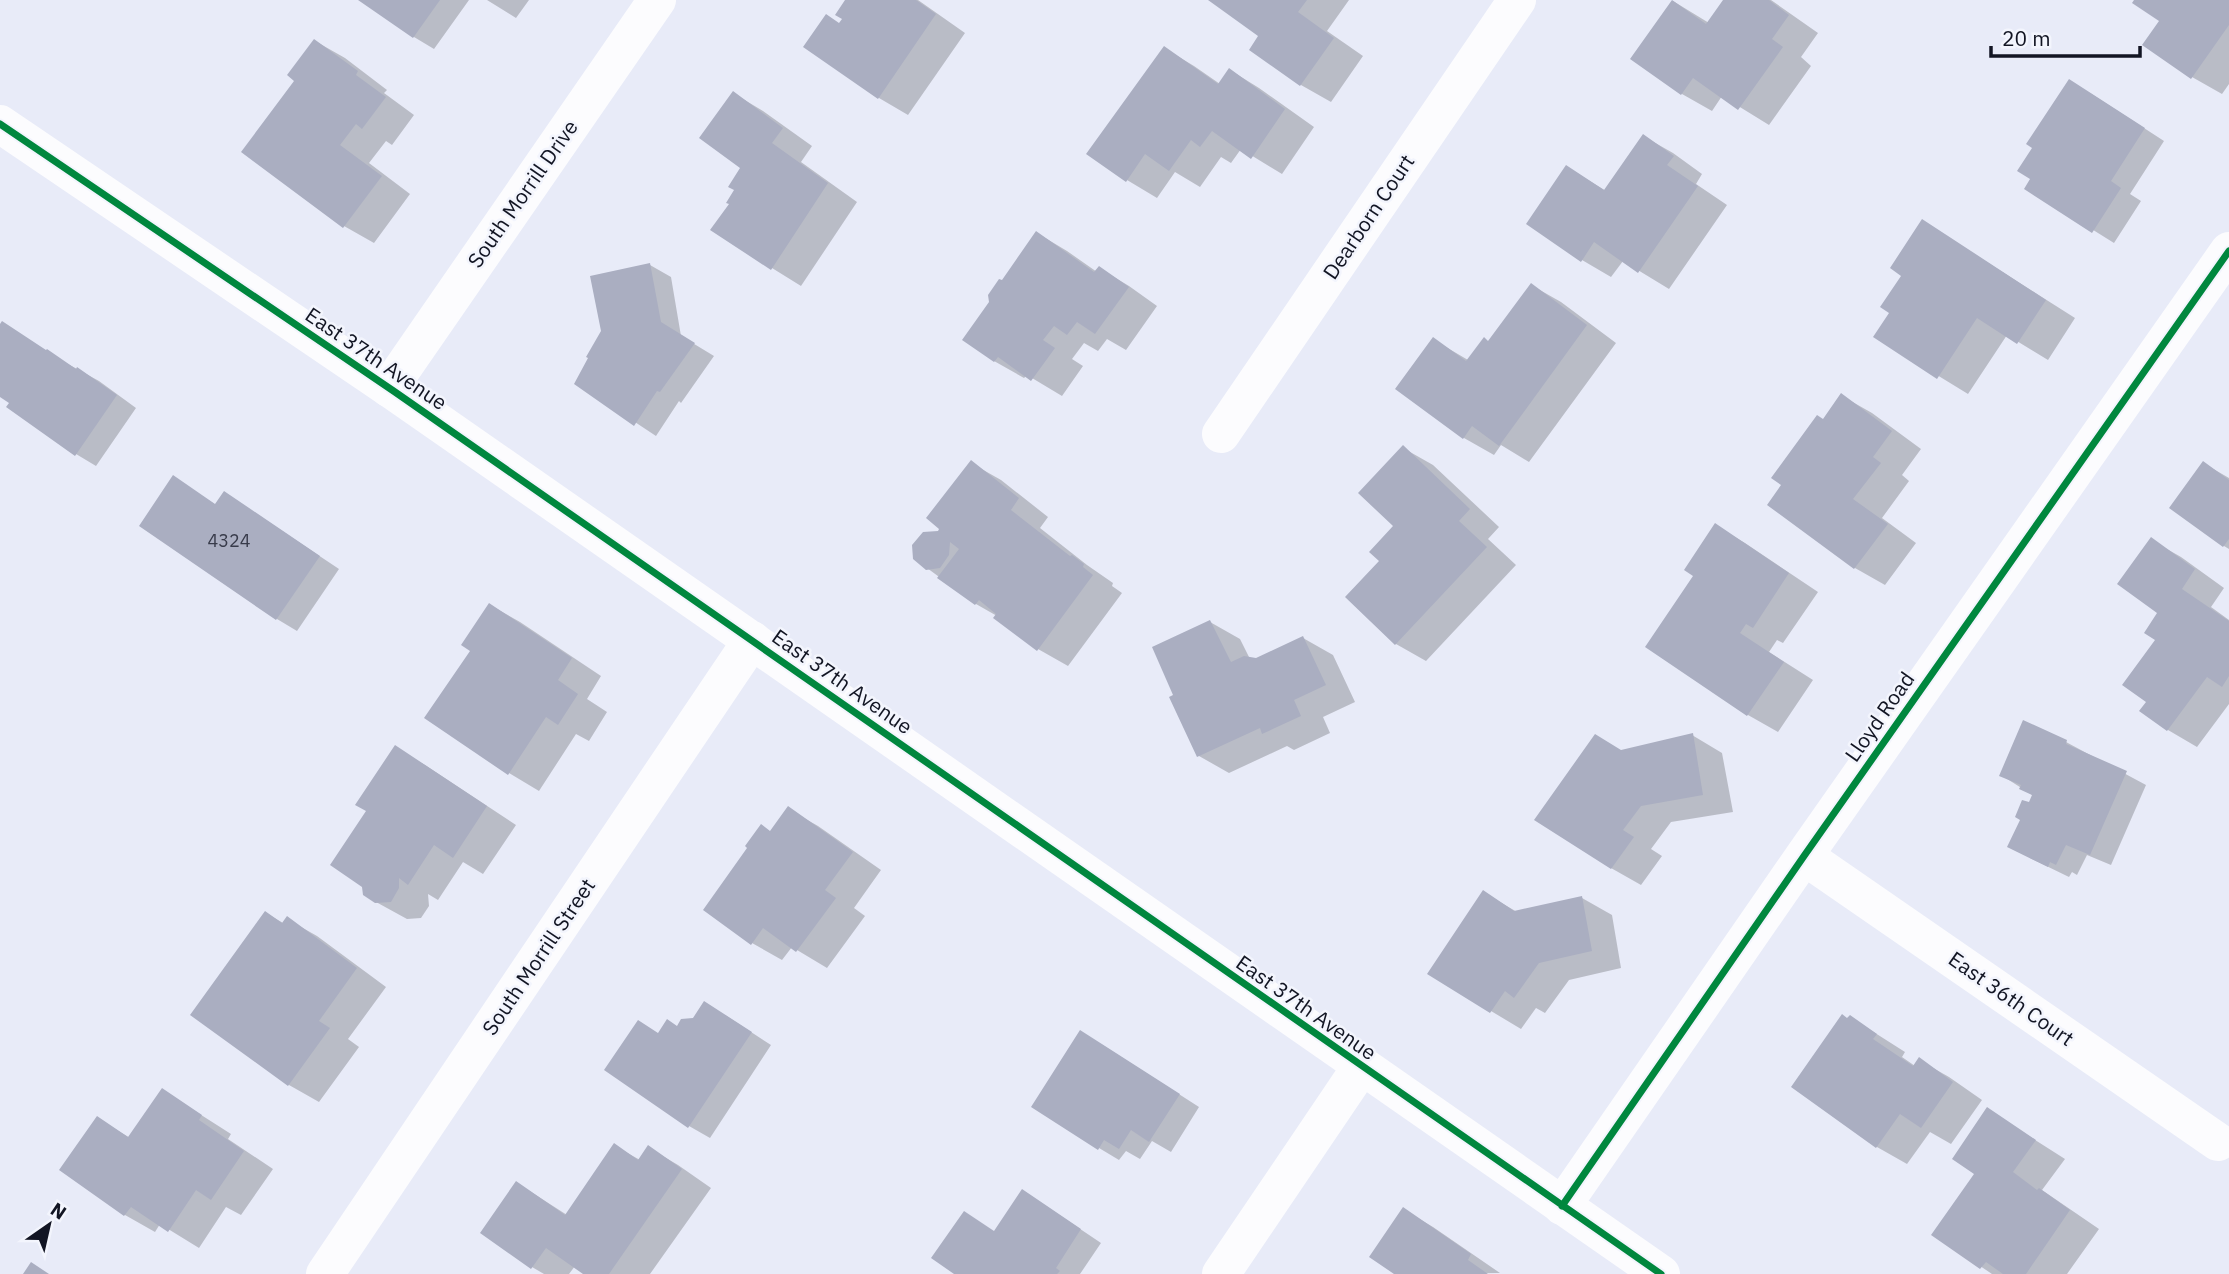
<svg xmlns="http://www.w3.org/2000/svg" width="2229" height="1274" viewBox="0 0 2229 1274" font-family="'IBM Plex Sans',sans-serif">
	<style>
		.shadow { fill: #0003 }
		.building { fill: #aaaec1 }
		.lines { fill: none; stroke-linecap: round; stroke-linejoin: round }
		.minor { stroke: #fcfcfe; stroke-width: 38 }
		.tertiary { stroke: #fcfcfe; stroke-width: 38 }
		.cycleway-casing { stroke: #f3f5fd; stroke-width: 11 }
		.cycleway { stroke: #00873e; stroke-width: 7 }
		.labels { text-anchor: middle; stroke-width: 5; stroke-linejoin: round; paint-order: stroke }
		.number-label { font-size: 18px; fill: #383b4a }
		.street-label { font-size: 21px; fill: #121523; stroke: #f3f5fd }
	</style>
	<rect width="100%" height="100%" fill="#e8ebf8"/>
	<path class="shadow" d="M 361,0 L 469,0 L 434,49 L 414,37 Z
		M 487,0 L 529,0 L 516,18 Z
		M 847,0 L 918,0 L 965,33 L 908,115 L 879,98 L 840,25 L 844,19 Z
		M 1211,0 L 1349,0 L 1327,31 L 1363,56 L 1331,102 L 1301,85 L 1261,36 Z
		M 1725,0 L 1771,0 L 1818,33 L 1801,57 L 1811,66 L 1769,125 L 1722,96 L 1712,111 L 1682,94 L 1673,1 L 1709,23 Z
		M 2136,0 L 2229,0 L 2229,84 L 2222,94 L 2192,77 L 2161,21 Z
		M 315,41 L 345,58 L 387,90 L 384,93 L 414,115 L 392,145 L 386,141 L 369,163 L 410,194 L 374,243 L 344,226 Z
		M 1164,48 L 1194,66 L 1220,84 L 1230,70 L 1259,88 L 1314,127 L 1282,174 L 1241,149 L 1231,163 L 1221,157 L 1200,187 L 1175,172 L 1157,198 L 1127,180 Z
		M 733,93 L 763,111 L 812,146 L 801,162 L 857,202 L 801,286 L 772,268 L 731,204 L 742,168 Z
		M 2090,93 L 2164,141 L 2130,194 L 2141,201 L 2114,243 L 2026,188 Z
		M 1643,136 L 1673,153 L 1702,174 L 1696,184 L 1727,205 L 1669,289 L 1623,261 L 1611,277 L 1582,260 L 1567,167 L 1606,191 Z
		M 1922,221 L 2075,318 L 2048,360 L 2007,335 L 1968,394 L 1875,337 L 1891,312 Z
		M 1037,233 L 1067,251 L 1097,272 L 1099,268 L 1129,286 L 1157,306 L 1126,350 L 1107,339 L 1098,351 L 1084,343 L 1072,359 L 1083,366 L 1062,396 L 1027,375 L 1024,378 L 994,361 L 1003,282 Z
		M 650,265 L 671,277 L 681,336 L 714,356 L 681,403 L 679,401 L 656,436 L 576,383 L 590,357 Z
		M 1531,285 L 1561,302 L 1616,343 L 1529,462 L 1501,445 L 1494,455 L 1464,438 L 1434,340 L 1468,360 L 1490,342 Z
		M 0,327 L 99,381 L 136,408 L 96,466 L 76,454 L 0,395 Z
		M 1842,396 L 1872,413 L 1921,449 L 1902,475 L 1909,481 L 1882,518 L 1916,543 L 1885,585 L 1855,568 L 1784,485 L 1824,421 Z
		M 1403,448 L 1433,465 L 1499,527 L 1488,539 L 1516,565 L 1426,661 L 1396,644 L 1381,561 L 1395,526 Z
		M 971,463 L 1001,480 L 1048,517 L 1040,528 L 1087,565 L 1113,583 L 1112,586 L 1122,593 L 1068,666 L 1038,649 L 997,616 L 976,604 L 927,568 L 939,533 Z
		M 2203,463 L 2229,478 L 2229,549 L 2224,546 Z
		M 174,478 L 216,505 L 225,493 L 339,569 L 297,631 L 277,619 Z
		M 1716,526 L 1745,543 L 1818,592 L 1783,643 L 1777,640 L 1769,652 L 1813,680 L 1778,732 L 1748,715 L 1647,647 L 1695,575 Z
		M 2151,540 L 2181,557 L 2224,588 L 2211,607 L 2229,620 L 2229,704 L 2197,747 L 2168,730 L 2149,701 L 2158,640 L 2159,613 Z
		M 490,605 L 520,622 L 601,676 L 587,699 L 607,712 L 589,741 L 576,734 L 539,791 L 509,773 L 472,650 Z
		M 1210,622 L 1240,639 L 1250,659 L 1256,660 L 1303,638 L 1333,655 L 1355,702 L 1323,717 L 1330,733 L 1294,750 L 1287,746 L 1229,773 L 1199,756 L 1176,696 Z
		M 1692,735 L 1722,753 L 1733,812 L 1671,822 L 1651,849 L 1662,856 L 1641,885 L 1611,868 L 1622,752 Z
		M 2066,742 L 2146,785 L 2111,865 L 2087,855 L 2077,875 L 2072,872 L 2069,877 L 2030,858 L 2030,804 L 2034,796 L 2001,775 Z
		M 395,748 L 425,765 L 516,825 L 483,874 L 463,862 L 438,900 L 428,894 L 429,906 L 421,918 L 407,919 L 376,902 L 368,811 Z
		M 788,809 L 818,826 L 881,870 L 854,908 L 865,916 L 827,968 L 792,947 L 782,960 L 752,943 Z
		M 1483,892 L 1517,912 L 1582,898 L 1612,915 L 1621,968 L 1569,980 L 1545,1013 L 1536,1008 L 1521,1029 L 1491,1011 Z
		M 266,913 L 283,923 L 287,919 L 317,936 L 386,987 L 348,1039 L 359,1047 L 319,1102 L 289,1085 Z
		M 725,1015 L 771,1045 L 710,1138 L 689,1126 L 660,1034 Z
		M 1850,1017 L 1905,1052 L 1902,1057 L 1915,1066 L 1919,1060 L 1949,1077 L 1982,1100 L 1951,1144 L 1930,1132 L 1907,1164 L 1877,1147 L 1793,1087 Z
		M 1101,1044 L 1199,1107 L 1171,1152 L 1152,1141 L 1140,1159 L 1126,1151 L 1119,1160 L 1099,1148 Z
		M 162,1090 L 231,1134 L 228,1139 L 273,1169 L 241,1215 L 226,1207 L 199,1248 L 160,1224 L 155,1232 L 125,1215 L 61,1170 L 97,1118 L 130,1138 Z
		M 1988,1110 L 2065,1159 L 2042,1190 L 2099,1229 L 2067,1274 L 1992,1274 L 1934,1235 L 1976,1174 Z
		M 615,1146 L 640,1160 L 649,1148 L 678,1165 L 711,1188 L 650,1274 L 586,1274 L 575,1266 L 569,1274 L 544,1274 L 532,1267 L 517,1183 L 567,1215 Z
		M 1043,1204 L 1101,1243 L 1080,1274 L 957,1274 L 996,1232 Z
		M 1403,1209 L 1433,1227 L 1500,1273 L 1397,1274 Z"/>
	<path class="building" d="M 358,0 L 440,0 L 413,38 Z
		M 845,0 L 916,0 L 936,14 L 878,99 L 803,47 L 826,14 L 839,23 L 842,19 L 835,15 Z
		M 1208,0 L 1307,0 L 1298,12 L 1334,38 L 1300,86 L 1249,50 L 1258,36 Z
		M 1672,0 L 1706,24 L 1723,0 L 1769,0 L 1789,15 L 1772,39 L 1783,47 L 1738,110 L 1693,78 L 1681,95 L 1630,59 Z
		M 2134,0 L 2229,0 L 2229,25 L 2191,79 L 2142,45 L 2159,21 L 2132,3 Z
		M 314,39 L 358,71 L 356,75 L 386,97 L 362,129 L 356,124 L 340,145 L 382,176 L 343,228 L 241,152 L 294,81 L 287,75 Z
		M 1164,46 L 1218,84 L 1229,68 L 1285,109 L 1251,159 L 1212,131 L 1200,147 L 1191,140 L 1169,171 L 1145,154 L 1126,182 L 1086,154 Z
		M 2069,79 L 2145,128 L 2111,181 L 2121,188 L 2092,233 L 2024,189 L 2030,179 L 2017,171 L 2032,148 L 2026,144 Z
		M 733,91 L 783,128 L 772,143 L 828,183 L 771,270 L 710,230 L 729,204 L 726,203 L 734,190 L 728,187 L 740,168 L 699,138 Z
		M 1643,134 L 1674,156 L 1667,165 L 1698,186 L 1638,273 L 1594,242 L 1581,262 L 1526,224 L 1566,165 L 1604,190 Z
		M 1922,219 L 2046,300 L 2017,344 L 1977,318 L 1937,379 L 1873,337 L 1889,313 L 1880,307 L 1901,276 L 1890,268 Z
		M 1036,231 L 1094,272 L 1099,266 L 1129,287 L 1095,334 L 1077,322 L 1067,335 L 1054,326 L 1043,340 L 1055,348 L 1031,381 L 998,357 L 994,362 L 962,340 L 989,302 L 988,295 L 999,279 L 1002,280 Z
		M 650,263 L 661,322 L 695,343 L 660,392 L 657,391 L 634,426 L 574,384 L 588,358 L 586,357 L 601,331 L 590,276 Z
		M 1531,283 L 1587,325 L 1499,446 L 1472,426 L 1463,439 L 1395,389 L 1433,337 L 1466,361 L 1484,337 L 1488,341 Z
		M 2,321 L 46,350 L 47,349 L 76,369 L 77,367 L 117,395 L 75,456 L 6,407 L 9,403 L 0,397 L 0,324 Z
		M 1841,393 L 1892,431 L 1873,457 L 1881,463 L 1853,499 L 1888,524 L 1854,569 L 1767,505 L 1781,485 L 1771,478 L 1817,415 L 1823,419 Z
		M 1403,445 L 1470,509 L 1459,521 L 1487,547 L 1395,645 L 1345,597 L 1379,561 L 1369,552 L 1393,526 L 1358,493 Z
		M 971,460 L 1019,498 L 1011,510 L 1070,556 L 1072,555 L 1084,564 L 1083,567 L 1093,575 L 1037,651 L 993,618 L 996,614 L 979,600 L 975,605 L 937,578 L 959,549 L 950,542 L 949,555 L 940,568 L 926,570 L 913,559 L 912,545 L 923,532 L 938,531 L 939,529 L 926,518 Z
		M 2203,461 L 2229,480 L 2229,539 L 2223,547 L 2169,508 Z
		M 173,475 L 215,504 L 224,491 L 320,556 L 276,620 L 139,526 Z
		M 1715,523 L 1789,573 L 1753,628 L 1746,624 L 1740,633 L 1784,662 L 1747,716 L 1645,647 L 1693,576 L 1684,570 Z
		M 2151,537 L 2195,569 L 2182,589 L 2229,621 L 2229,676 L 2222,687 L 2207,677 L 2167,731 L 2139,711 L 2146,702 L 2122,685 L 2155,640 L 2144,633 L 2157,613 L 2117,584 Z
		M 489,603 L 572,658 L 558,680 L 578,694 L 558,725 L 546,717 L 508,775 L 424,718 L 470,651 L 461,645 Z
		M 1210,620 L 1231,662 L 1244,656 L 1256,658 L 1303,636 L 1326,685 L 1294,700 L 1301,716 L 1262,734 L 1260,728 L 1197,757 L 1169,697 L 1173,695 L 1152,647 Z
		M 2023,720 L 2067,740 L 2066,744 L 2127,771 L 2090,855 L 2066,845 L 2056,865 L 2050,862 L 2048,867 L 2007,847 L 2020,820 L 2015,817 L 2022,800 L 2029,802 L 2032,795 L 2019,789 L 2021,785 L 1999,776 Z
		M 1693,733 L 1703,795 L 1641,806 L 1623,830 L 1634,837 L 1611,869 L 1534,820 L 1595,734 L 1621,750 Z
		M 395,745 L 487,806 L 453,858 L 434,845 L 408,885 L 399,878 L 399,888 L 391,902 L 375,903 L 363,895 L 362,887 L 330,865 L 366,811 L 355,805 Z
		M 788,806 L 853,852 L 825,890 L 836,898 L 796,952 L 763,928 L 751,945 L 703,910 L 747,848 L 745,846 L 761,824 L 770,831 Z
		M 1483,890 L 1514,911 L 1582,896 L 1592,951 L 1539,963 L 1514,998 L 1505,991 L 1490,1013 L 1427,974 Z
		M 265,911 L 282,923 L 287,916 L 357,968 L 319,1021 L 330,1028 L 288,1086 L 190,1015 Z
		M 704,1001 L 752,1032 L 688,1128 L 604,1070 L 638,1020 L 658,1033 L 667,1019 L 677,1026 L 681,1019 L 693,1018 Z
		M 1842,1014 L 1847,1018 L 1850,1015 L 1877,1034 L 1873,1039 L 1913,1066 L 1919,1057 L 1953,1082 L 1921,1128 L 1900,1114 L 1876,1148 L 1791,1087 Z
		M 1080,1030 L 1180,1094 L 1149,1142 L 1131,1130 L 1119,1149 L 1104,1140 L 1098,1150 L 1031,1107 Z
		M 162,1088 L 202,1115 L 199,1120 L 244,1151 L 211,1200 L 196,1190 L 168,1232 L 131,1207 L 124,1216 L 59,1170 L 97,1116 L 128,1137 Z
		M 1987,1107 L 2036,1140 L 2013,1172 L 2037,1190 L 2039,1188 L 2070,1210 L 2026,1274 L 2003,1274 L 1986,1262 L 1980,1269 L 1931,1235 L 1974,1174 L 1952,1159 Z
		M 614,1143 L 638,1160 L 648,1145 L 682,1169 L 609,1274 L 583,1274 L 546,1248 L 531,1269 L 480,1233 L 516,1181 L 565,1215 Z
		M 1022,1189 L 1081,1229 L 1056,1268 L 1060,1271 L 1057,1274 L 954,1274 L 931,1258 L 964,1211 L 994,1231 Z
		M 1403,1207 L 1471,1254 L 1468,1260 L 1488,1274 L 1394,1274 L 1369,1257 Z
		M 31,1262 L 49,1274 L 23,1274 Z"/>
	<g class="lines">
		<path class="minor" d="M 389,388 L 657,0
			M 1221,434 L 1517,0
			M 1804,856 L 2218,1142
			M 1562,1206 L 1804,856 L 2229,251
			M 325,1274 L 752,640
			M 1221,1274 L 1361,1067"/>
		<path class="tertiary" d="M 0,124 C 132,213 264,302 395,392 C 818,684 1237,982 1661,1274"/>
		<defs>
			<path id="cycleway" d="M 0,124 C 132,213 264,302 395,392 C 818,684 1237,982 1661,1274
				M 1562,1206 L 1804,856 L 2229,251"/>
		</defs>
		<use href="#cycleway" class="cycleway-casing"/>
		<use href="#cycleway" class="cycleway"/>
	</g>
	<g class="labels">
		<g class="number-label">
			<text x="229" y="547">4324</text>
		</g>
		<g class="street-label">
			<text transform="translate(523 194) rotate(-55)" y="7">South Morrill Drive</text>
			<text transform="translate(1369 217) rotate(-56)" y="7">Dearborn Court</text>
			<text transform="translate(376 359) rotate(34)" y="7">East 37th Avenue</text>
			<text transform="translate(842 682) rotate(35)" y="7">East 37th Avenue</text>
			<text transform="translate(1880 717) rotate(-55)" y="7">Lloyd Road</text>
			<text transform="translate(539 957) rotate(-56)" y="7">South Morrill Street</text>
			<text transform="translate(2011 999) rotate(35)" y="7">East 36th Court</text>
			<text transform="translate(1306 1008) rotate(35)" y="7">East 37th Avenue</text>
		</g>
	</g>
	<g transform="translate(49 1225) rotate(34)" stroke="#f3f5fd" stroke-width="5" paint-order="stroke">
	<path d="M0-5L12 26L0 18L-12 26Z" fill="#121523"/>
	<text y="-10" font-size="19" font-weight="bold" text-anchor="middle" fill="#121523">N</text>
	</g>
	<path d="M1991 46v10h149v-10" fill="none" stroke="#121523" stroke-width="3.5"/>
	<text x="2002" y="46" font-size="21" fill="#121523" stroke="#f3f5fd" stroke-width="5" paint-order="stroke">20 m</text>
</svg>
